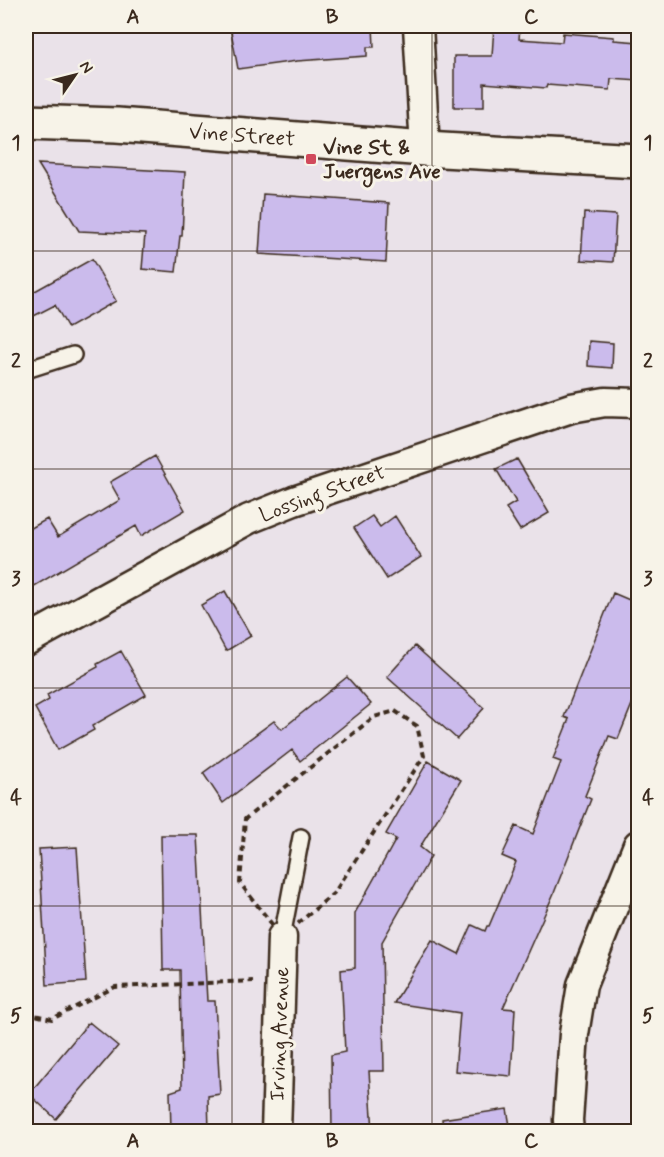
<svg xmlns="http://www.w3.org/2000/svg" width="664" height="1157" viewBox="0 0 664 1157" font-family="Mynerve,sans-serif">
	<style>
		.building { fill: #cbbbec; stroke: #3b2a1e; stroke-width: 1.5 }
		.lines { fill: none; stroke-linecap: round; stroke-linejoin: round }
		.service-casing { stroke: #3b2a1e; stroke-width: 20 }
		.minor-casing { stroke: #3b2a1e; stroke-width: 33 }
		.secondary-casing { stroke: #3b2a1e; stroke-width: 38 }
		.path { stroke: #3b2a1e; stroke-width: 4; stroke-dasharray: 6 4.5; stroke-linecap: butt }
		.service { stroke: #f7f3e8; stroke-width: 15 }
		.minor { stroke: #f7f3e8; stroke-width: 28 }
		.secondary { stroke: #f7f3e8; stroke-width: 33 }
		.grid { fill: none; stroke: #3b2a1e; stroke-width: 1.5; stroke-opacity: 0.55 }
		.poi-dot { fill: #d1495b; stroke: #f7f3e8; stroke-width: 2 }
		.labels { text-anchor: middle; stroke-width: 6; stroke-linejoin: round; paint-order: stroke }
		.street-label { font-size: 21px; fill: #3b2a1e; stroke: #f7f3e8 }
		.poi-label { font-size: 21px; font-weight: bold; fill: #3b2a1e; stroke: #f7f3e8; text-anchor: start }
		.neatline { fill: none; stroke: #3b2a1e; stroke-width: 2 }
		.grid-label { font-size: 20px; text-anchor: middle; font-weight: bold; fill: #3b2a1e }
	</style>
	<rect width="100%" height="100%" fill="#eae2e9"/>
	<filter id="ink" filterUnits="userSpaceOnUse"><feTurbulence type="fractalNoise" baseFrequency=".0167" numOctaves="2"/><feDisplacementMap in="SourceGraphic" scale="12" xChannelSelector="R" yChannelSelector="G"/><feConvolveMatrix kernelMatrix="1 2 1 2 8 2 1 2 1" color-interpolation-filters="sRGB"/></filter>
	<g filter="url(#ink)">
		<path class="building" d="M 230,26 L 373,26 L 374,47 L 367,47 L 367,56 L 297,61 L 238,69 Z
			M 494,26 L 520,26 L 519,39 L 562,42 L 563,33 L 614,37 L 614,40 L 639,42 L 639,81 L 611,79 L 610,90 L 547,85 L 546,88 L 484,83 L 484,107 L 454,107 L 454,56 L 492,56 Z
			M 38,164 L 185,172 L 182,236 L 180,236 L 176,272 L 142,269 L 145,234 L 79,231 Z
			M 263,194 L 389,203 L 386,262 L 259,254 Z
			M 584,213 L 616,215 L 613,262 L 581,260 Z
			M 92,259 L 116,301 L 68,328 L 55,305 L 26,320 L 26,296 Z
			M 589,341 L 613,343 L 612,368 L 588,366 Z
			M 155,456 L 185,510 L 141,536 L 136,526 L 26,591 L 26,531 L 47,519 L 58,537 L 120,500 L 110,482 Z
			M 517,459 L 549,513 L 520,530 L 506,508 L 516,502 L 496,469 Z
			M 372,516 L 380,527 L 395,516 L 421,557 L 387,579 L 354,528 Z
			M 225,591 L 251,636 L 226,651 L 201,605 Z
			M 613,593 L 639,604 L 639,687 L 618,739 L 609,736 L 585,796 L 591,799 L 554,893 L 503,1008 L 515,1009 L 511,1076 L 455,1071 L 460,1013 L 394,1003 L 432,940 L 459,954 L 472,925 L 485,931 L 487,926 L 489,926 L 516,862 L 502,856 L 516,826 L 533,834 L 561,762 L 553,759 L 569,719 L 564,717 Z
			M 415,646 L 484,708 L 457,739 L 387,677 Z
			M 121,651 L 146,695 L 92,726 L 94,730 L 58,750 L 35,708 L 49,700 L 47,695 L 98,667 L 97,664 Z
			M 347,677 L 371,704 L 300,761 L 292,750 L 223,803 L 203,773 L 274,721 L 282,729 Z
			M 428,761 L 461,780 L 420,847 L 431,856 L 382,942 L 384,1071 L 369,1071 L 373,1131 L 332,1131 L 331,1055 L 345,1052 L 341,970 L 355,968 L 355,913 L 396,839 L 386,834 Z
			M 161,835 L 198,835 L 207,1001 L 215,1001 L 220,1094 L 208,1096 L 209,1131 L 171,1131 L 170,1092 L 182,1088 L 180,970 L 163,970 Z
			M 77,847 L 86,982 L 47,985 L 39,849 Z
			M 89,1022 L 118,1046 L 56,1119 L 29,1094 Z
			M 507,1109 L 511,1131 L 443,1131 L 442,1119 Z"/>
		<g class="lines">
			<defs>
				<path id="service" d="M 26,370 L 73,355
					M 282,937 L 301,837"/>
				<path id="minor" d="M 418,26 L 425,149
					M 26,641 L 249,519 L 294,501 L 571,408 L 605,402 L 638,403
					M 276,1132 L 282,937
					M 569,1132 L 568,1120 L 574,1034 L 582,985 L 638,845"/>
				<path id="secondary" d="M 26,122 L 117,125 L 425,149 L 638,161"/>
			</defs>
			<use href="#service" class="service-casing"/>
			<use href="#minor" class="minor-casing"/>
			<use href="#secondary" class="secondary-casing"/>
			<path class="path" d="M 395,711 L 417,726 L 424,756 L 334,893 L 282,937 L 240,883 L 245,819 L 374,717 Z
				M 26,1013 L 52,1019 L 115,987 L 253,981"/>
			<use href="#service" class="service"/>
			<use href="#minor" class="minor"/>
			<use href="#secondary" class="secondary"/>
		</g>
	</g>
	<path class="grid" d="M 232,26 L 232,1132M 432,26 L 432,1132M 26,251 L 638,251M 26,469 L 638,469M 26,688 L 638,688M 26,906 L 638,906"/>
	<rect class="poi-dot" x="305" y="153" width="12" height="12" rx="3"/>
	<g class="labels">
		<g class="street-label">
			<text transform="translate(242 135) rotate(4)" y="7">Vine Street</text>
			<text transform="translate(322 493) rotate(-20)" y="7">Lossing Street</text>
			<text transform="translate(279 1034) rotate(-88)" y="7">Irving Avenue</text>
		</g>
		<g class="poi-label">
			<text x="323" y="154">Vine St &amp;<tspan x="323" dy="24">Juergens Ave</tspan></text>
		</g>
	</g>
	<rect width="664" height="1157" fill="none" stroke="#f7f3e8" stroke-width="66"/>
	<g transform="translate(75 75) rotate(55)" stroke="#f7f3e8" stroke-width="4.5" paint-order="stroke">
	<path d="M0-4.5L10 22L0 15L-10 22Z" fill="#3b2a1e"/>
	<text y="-9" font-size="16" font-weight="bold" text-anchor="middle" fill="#3b2a1e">N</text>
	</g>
	<rect x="33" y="33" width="598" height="1091" class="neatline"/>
	<g class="grid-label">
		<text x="133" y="23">A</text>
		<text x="332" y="23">B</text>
		<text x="531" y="23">C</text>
		<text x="16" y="149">1</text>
		<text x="648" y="149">1</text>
		<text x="16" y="367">2</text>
		<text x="648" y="367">2</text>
		<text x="16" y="585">3</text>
		<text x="648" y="585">3</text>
		<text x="16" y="804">4</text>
		<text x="648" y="804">4</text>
		<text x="16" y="1022">5</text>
		<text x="648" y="1022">5</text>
		<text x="133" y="1147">A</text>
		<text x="332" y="1147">B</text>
		<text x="531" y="1147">C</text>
	</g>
</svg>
